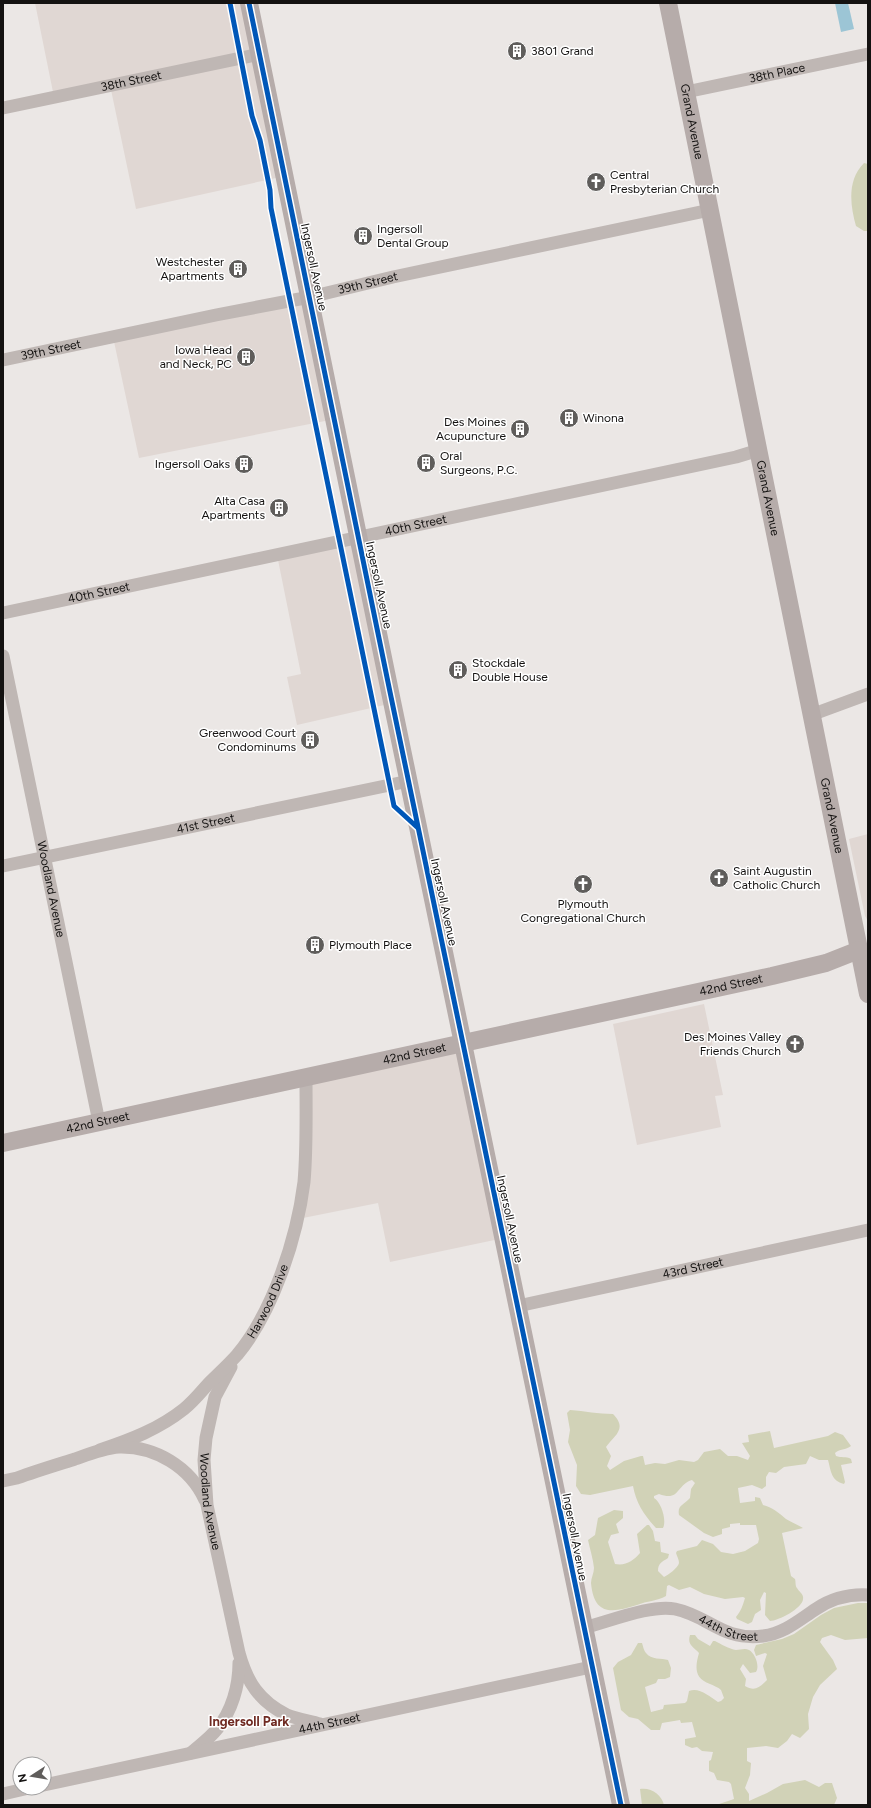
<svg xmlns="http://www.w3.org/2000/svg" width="871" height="1808" viewBox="0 0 871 1808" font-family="Figtree,sans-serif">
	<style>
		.built { fill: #e0d7d3 }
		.green { fill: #d1d2b7 }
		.water { fill: #9cc5d5 }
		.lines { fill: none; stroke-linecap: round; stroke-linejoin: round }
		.street { stroke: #bfb7b4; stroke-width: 13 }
		.secondary { stroke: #b6acaa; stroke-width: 18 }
		.cycleway-casing { stroke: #fff; stroke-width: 8 }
		.cycleway { stroke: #0057b8; stroke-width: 5 }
		.labels { text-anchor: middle; stroke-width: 3; stroke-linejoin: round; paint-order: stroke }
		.poi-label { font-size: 12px; fill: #141211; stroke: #fff; text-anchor: start }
		.street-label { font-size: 12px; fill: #141211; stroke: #fff }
		.neighbourhood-label { font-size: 13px; font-weight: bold; fill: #6f2a22; stroke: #fff }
	</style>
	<rect width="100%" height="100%" fill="#ebe7e5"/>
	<path class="built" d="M 35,3 L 249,3 L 285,176 L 136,209 L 110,85 L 54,97 Z
		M 310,297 L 335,419 L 139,458 L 113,337 Z
		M 359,538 L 393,703 L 297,725 L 287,677 L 301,674 L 277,555 Z
		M 868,834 L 868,921 L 865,916 L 849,839 Z
		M 704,1004 L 723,1095 L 715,1096 L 721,1127 L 637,1145 L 613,1024 Z
		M 462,1044 L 504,1238 L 390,1262 L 378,1203 L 298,1219 L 306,1077 Z"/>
	<path class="green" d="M 864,163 L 868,164 L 868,231 L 864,231 L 856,226 C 850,205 847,180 864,163 Z
		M 570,1410 C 585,1411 598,1414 613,1414 C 628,1429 614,1436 606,1447 L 611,1456 L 607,1466 L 610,1470 L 624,1461 L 641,1456 L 643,1456 L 645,1465 L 655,1463 L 665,1464 L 679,1460 L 694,1462 L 698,1460 L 704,1452 L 720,1449 L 728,1456 L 737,1456 L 748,1460 L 750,1456 L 742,1443 L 749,1442 L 748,1435 L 770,1431 L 774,1448 L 828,1436 L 835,1432 L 843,1435 L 851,1446 C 846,1450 839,1449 835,1453 L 836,1456 C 841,1458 846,1456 851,1459 L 852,1463 L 841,1465 L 845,1482 L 844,1484 C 831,1481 831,1471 828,1460 L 819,1460 L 810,1456 L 806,1464 L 784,1467 L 776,1473 L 769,1472 L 766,1477 L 766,1486 L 762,1489 L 752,1485 L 738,1488 L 740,1503 L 755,1501 L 755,1497 L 760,1498 L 763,1505 C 772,1507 779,1513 786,1519 C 791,1522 798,1525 803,1528 L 782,1533 L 791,1576 L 795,1579 C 796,1582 795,1586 797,1588 C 799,1592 804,1594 803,1599 C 803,1608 778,1621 770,1621 L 765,1615 L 766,1593 L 764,1592 L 760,1600 L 761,1610 L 755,1614 L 752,1622 L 748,1624 L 737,1619 L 736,1617 C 741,1611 743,1605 745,1598 L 743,1597 L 725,1599 L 704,1594 L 690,1587 L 679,1590 L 669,1585 L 667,1586 L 666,1596 C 657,1601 647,1601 637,1605 C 612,1613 594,1616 591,1583 C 591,1578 594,1573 594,1568 C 593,1559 590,1549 588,1540 L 595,1535 L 598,1518 L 614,1510 L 623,1511 L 623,1518 L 616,1524 L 619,1533 L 611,1535 L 608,1542 L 615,1564 C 626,1566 633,1561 640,1553 L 637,1534 L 647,1525 L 649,1525 L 653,1531 L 655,1541 L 660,1542 L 661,1552 L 669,1554 L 668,1558 C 662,1562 658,1563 658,1571 L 664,1577 C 668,1575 678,1568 679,1563 C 679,1560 677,1556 676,1553 L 677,1551 L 697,1546 L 702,1540 L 713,1544 L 721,1552 L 733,1554 L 745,1551 L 758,1543 L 759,1539 L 756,1525 L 740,1525 L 740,1523 L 730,1524 L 730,1527 L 722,1529 L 722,1534 L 713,1537 L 704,1533 L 679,1515 C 677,1505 684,1505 690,1498 L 691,1489 L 695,1483 L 692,1480 C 676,1485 680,1502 659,1494 L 654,1496 L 654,1498 C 661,1502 667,1520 663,1528 L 656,1528 C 644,1515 636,1503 633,1486 L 590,1495 L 581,1494 L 576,1486 L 577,1465 L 568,1442 L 570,1430 L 567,1413 Z
		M 858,1603 L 868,1603 L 868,1638 L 845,1640 L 831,1635 L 822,1638 L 820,1642 L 833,1660 L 837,1669 L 820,1685 L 813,1697 L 808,1714 L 809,1729 L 800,1738 L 792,1734 L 787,1741 L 778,1748 L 766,1746 L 747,1748 L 747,1761 L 751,1763 L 750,1775 L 745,1788 L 749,1794 L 749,1801 L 767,1793 L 783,1784 L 805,1780 L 819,1787 L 825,1783 L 832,1783 L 837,1798 L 834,1805 L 716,1805 L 734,1799 L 731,1784 L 729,1782 L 717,1780 L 714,1773 L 709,1771 L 709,1761 L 711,1760 L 713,1752 L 702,1751 L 697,1747 L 692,1748 L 685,1745 L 685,1739 L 696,1737 L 692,1722 L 681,1723 L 680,1720 L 662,1723 L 660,1730 L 651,1730 L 638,1719 L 629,1717 L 621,1710 L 613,1668 L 618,1662 L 631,1655 L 638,1643 L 642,1643 C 643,1646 644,1651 646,1653 C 651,1660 662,1658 668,1660 L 671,1668 L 670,1677 L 665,1679 L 658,1679 L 656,1683 L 645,1687 L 651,1712 L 663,1709 L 664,1705 L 685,1703 L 687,1701 L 689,1691 C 699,1687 709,1696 718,1702 L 721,1701 L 724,1698 L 721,1690 C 718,1687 714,1686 710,1684 C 694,1678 695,1667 699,1653 C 693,1646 687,1645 690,1635 L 695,1635 L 698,1639 L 710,1646 L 713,1641 L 715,1641 C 721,1644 729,1649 736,1650 C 740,1650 745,1648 749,1650 C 755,1653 760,1666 756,1672 L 750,1673 L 743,1664 L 740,1669 L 746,1679 L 745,1686 C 755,1692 760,1687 767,1680 L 763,1666 L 767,1654 L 765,1653 L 756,1656 L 754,1650 L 756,1645 L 782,1639 L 794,1634 L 821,1615 L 834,1608 Z
		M 640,1789 C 651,1787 662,1795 664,1805 L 642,1805 Z"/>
	<path class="water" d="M 835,3 L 848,3 L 854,29 L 841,32 Z"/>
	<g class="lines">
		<g class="street">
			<path id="s1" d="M 686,92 L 868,54"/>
			<path id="s2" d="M 3,108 L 260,54"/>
			<path id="s3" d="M 3,360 L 216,315 L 310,297 L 393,277 L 710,210"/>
			<path id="s4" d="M 3,613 L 736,457 L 759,450"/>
			<path id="s5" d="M 3,656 L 99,1122"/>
			<path d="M 811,715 L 868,694"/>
			<path id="s6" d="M 3,866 L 409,781"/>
			<path id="s7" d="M 518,1306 L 868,1230"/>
			<path id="s8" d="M 231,1367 L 215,1397 L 206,1438 L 204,1460 L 207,1505 L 239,1653 C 247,1682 259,1701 287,1715 C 297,1719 310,1721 320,1724"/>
			<path id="s9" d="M 100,1450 C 130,1440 159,1429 184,1409 C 193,1402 201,1392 209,1383 C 218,1374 228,1365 237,1355 C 273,1312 297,1238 304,1182 C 307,1148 306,1112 306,1077"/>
			<path d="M 3,1481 L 17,1478 C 36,1471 56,1465 75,1459 C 89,1454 104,1448 119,1447 C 155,1446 190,1467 205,1500"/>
			<path id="s10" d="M 583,1628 C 608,1622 651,1604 675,1609 C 709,1616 722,1641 763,1636 C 785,1633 799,1620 816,1609 C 831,1599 850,1594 868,1595"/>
			<path d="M 191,1753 C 200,1745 210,1738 217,1729 C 232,1711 239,1686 239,1663"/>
			<path id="s11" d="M 44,1785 L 591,1667"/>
			<path d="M 3,1794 L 29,1788"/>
		</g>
		<g class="secondary">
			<path d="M 249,3 C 371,604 496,1205 621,1805"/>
			<path id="s12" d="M 668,3 L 868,994"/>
			<path id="s13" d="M 3,1143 L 772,976 L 826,963 L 859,950"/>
		</g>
		<defs>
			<path id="cycleway" d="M 230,3 L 252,116 L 260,140 L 270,190 L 271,208 L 394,806 L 418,828
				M 249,3 C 371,604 496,1205 621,1805"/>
		</defs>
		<use href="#cycleway" class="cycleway-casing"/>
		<use href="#cycleway" class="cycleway"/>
	</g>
	<defs>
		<symbol id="building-disc" viewBox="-11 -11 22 22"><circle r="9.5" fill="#5f5d5b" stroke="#fff"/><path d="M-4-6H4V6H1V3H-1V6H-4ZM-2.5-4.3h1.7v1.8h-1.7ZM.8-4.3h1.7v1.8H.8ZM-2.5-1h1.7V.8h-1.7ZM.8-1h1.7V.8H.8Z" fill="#fff"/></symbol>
		<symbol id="church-disc" viewBox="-11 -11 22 22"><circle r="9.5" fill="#5f5d5b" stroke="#fff"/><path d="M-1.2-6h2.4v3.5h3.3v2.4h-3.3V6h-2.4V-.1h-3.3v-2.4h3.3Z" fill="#fff"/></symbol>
	</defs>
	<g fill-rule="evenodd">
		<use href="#building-disc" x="506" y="40" width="22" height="22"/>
		<use href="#church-disc" x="585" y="171" width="22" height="22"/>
		<use href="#building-disc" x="352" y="225" width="22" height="22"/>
		<use href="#building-disc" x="227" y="258" width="22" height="22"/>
		<use href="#building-disc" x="235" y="346" width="22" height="22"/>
		<use href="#building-disc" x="558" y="407" width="22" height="22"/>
		<use href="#building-disc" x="509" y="418" width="22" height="22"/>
		<use href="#building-disc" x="415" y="452" width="22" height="22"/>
		<use href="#building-disc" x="233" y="453" width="22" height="22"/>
		<use href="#building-disc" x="268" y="497" width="22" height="22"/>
		<use href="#building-disc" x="447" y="659" width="22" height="22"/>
		<use href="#building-disc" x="299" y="729" width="22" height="22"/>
		<use href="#church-disc" x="708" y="867" width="22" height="22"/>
		<use href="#church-disc" x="572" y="873" width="22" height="22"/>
		<use href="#building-disc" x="304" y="934" width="22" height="22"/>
		<use href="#church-disc" x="784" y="1033" width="22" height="22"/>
	</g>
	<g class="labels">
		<g class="poi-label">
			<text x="531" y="55">3801 Grand</text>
			<text x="610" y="179">Central<tspan x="610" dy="14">Presbyterian Church</tspan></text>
			<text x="377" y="233">Ingersoll<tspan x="377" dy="14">Dental Group</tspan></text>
			<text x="224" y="266" text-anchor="end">Westchester<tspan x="224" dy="14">Apartments</tspan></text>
			<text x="232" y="354" text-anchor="end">Iowa Head<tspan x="232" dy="14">and Neck, PC</tspan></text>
			<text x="583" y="422">Winona</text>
			<text x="506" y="426" text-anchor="end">Des Moines<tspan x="506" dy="14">Acupuncture</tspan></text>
			<text x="440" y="460">Oral<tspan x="440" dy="14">Surgeons, P.C.</tspan></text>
			<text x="230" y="468" text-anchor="end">Ingersoll Oaks</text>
			<text x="265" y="505" text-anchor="end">Alta Casa<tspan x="265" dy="14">Apartments</tspan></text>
			<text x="472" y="667">Stockdale<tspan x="472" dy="14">Double House</tspan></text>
			<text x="296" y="737" text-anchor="end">Greenwood Court<tspan x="296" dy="14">Condominums</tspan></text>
			<text x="733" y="875">Saint Augustin<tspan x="733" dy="14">Catholic Church</tspan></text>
			<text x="583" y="908" text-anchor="middle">Plymouth<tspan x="583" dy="14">Congregational Church</tspan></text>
			<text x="329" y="949">Plymouth Place</text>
			<text x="781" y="1041" text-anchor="end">Des Moines Valley<tspan x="781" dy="14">Friends Church</tspan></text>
		</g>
		<g class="street-label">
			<text dy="4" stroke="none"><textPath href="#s1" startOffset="93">38th Place</textPath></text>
			<text dy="4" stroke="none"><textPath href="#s2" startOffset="131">38th Street</textPath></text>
			<text dy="4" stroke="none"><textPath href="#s12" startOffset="121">Grand Avenue</textPath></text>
			<text transform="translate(314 267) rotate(78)" y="4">Ingersoll Avenue</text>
			<text dy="4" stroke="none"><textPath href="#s3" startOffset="373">39th Street</textPath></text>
			<text dy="4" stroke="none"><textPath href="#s3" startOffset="49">39th Street</textPath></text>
			<text dy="4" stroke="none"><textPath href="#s12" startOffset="505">Grand Avenue</textPath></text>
			<text dy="4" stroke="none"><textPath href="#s4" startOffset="422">40th Street</textPath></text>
			<text transform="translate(379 585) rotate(78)" y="4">Ingersoll Avenue</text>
			<text dy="4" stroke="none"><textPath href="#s4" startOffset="98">40th Street</textPath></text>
			<text dy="4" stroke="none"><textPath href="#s12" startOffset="829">Grand Avenue</textPath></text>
			<text dy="4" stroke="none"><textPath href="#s6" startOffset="207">41st Street</textPath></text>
			<text dy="4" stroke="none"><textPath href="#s5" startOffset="238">Woodland Avenue</textPath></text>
			<text transform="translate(444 902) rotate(78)" y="4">Ingersoll Avenue</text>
			<text dy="4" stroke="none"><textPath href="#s13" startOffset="745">42nd Street</textPath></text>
			<text dy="4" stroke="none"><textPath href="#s13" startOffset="421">42nd Street</textPath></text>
			<text dy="4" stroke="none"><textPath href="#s13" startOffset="97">42nd Street</textPath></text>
			<text transform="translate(510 1219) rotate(78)" y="4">Ingersoll Avenue</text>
			<text dy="4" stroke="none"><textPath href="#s7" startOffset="179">43rd Street</textPath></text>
			<text dy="4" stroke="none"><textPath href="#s9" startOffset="232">Harwood Drive</textPath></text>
			<text dy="4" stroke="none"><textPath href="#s8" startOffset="140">Woodland Avenue</textPath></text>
			<text transform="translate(575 1537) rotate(79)" y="4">Ingersoll Avenue</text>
			<text dy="4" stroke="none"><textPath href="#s10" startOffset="152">44th Street</textPath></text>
			<text dy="4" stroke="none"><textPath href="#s11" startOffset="292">44th Street</textPath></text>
		</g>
		<g class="neighbourhood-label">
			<text x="249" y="1726">Ingersoll Park</text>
		</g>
	</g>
	<rect width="871" height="1808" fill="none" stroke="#141211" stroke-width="8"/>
	<g transform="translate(32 1776) rotate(258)"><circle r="19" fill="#ffffff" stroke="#a1a0a0"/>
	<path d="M0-3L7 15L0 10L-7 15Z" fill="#5f5d5b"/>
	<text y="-6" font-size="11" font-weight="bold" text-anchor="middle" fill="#141211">N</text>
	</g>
</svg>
